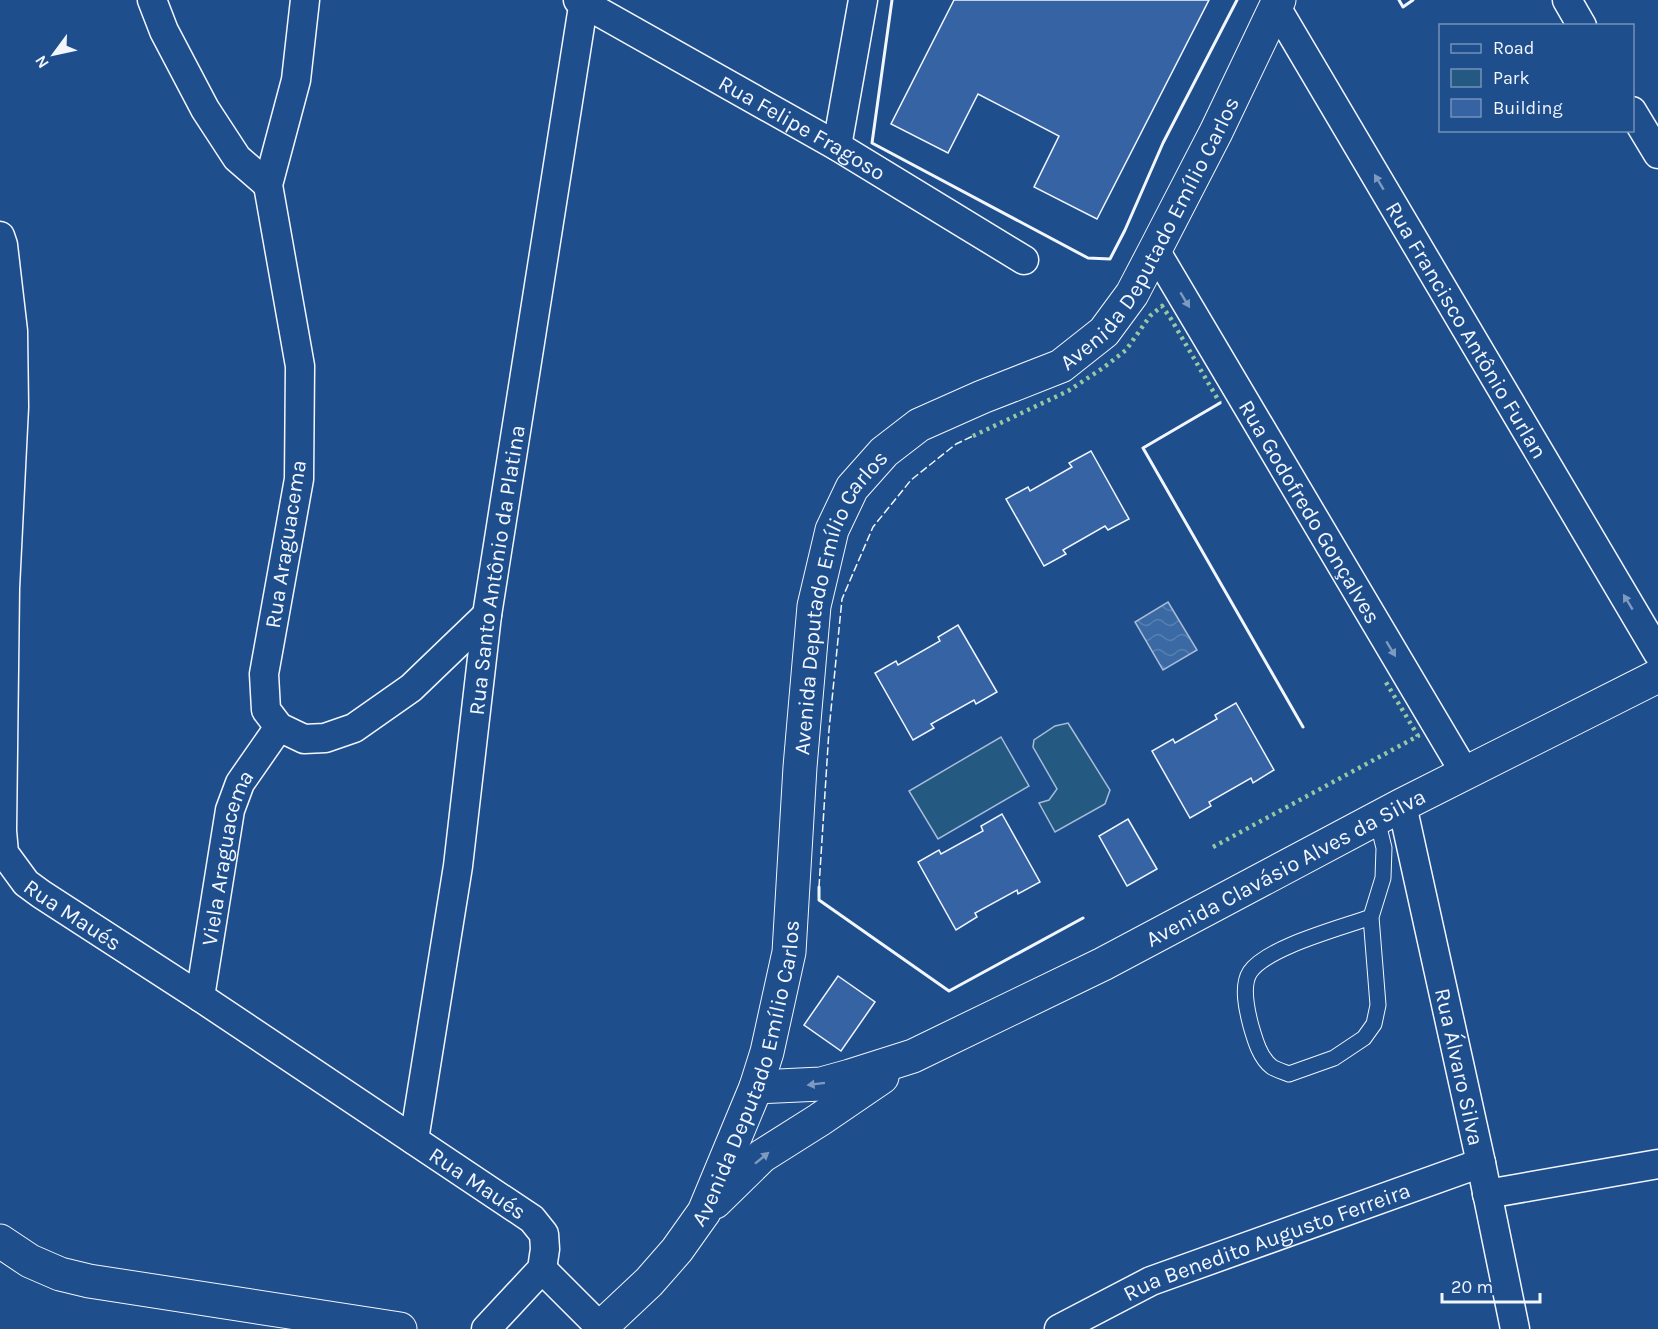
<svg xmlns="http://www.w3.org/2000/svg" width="1658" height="1329" viewBox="0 0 1658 1329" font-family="Karla,sans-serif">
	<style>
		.green { fill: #245a82; stroke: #a8bbd7; stroke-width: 1.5 }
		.water { fill: url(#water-waves); stroke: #a8bbd7; stroke-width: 1.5 }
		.building { fill: #3563a3; stroke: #f2f6ff; stroke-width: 1.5 }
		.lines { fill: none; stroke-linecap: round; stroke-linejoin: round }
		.lane-casing { stroke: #f2f6ff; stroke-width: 17 }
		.street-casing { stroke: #f2f6ff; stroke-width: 31 }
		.secondary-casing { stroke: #f2f6ff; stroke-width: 35 }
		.lane { stroke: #1f4e8c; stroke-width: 15 }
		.street { stroke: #1f4e8c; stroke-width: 28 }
		.secondary { stroke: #1f4e8c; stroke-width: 33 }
		.hedge { stroke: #97c8a6; stroke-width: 4.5; stroke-dasharray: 3 4.5; stroke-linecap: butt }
		.fence { stroke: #f2f6ff; stroke-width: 1.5; stroke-dasharray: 8 3; stroke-linecap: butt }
		.wall { stroke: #f2f6ff; stroke-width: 3 }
		.oneway { fill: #7e9ac0 }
		.labels { text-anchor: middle; stroke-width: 4.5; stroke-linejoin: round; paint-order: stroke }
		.street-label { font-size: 22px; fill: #f2f6ff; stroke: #1f4e8c }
	</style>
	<defs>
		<pattern id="water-waves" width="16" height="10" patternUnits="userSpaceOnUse" patternTransform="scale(1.5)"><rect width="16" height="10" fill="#3b69a3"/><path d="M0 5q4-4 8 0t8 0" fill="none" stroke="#587fb1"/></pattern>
	</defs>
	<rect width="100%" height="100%" fill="#1f4e8c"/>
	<path class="green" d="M 1068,723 L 1110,790 L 1105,804 L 1055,832 L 1039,803 L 1049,800 L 1057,789 L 1033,747 L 1034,740 L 1055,726 Z
		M 1001,737 L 1029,786 L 938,839 L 909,791 Z"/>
	<path class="water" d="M 1168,602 L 1197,650 L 1163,670 L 1135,622 Z"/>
	<path class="building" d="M 954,0 L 1209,0 L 1097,219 L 1034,187 L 1059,136 L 978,94 L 948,153 L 891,124 Z
		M 1091,451 L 1129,519 L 1108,530 L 1105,526 L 1063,550 L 1066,554 L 1044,566 L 1006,499 L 1028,487 L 1030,491 L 1072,467 L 1069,463 Z
		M 958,625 L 997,692 L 976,704 L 974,700 L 931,724 L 934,728 L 913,740 L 875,673 L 896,661 L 898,665 L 940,641 L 938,637 Z
		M 1236,703 L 1274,770 L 1253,783 L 1251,778 L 1209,802 L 1211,806 L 1190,818 L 1152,751 L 1173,739 L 1175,743 L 1217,719 L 1215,715 Z
		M 1002,814 L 1040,882 L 1018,894 L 1017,890 L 975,913 L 977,917 L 956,930 L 918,862 L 939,850 L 941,854 L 983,831 L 981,826 Z
		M 1128,819 L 1157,869 L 1127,886 L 1099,836 Z
		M 838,976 L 875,1002 L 841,1051 L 804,1025 Z"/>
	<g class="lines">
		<defs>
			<path id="lane" d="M 1371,917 C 1341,928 1267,947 1250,972 C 1241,986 1247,1011 1251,1026 C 1255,1040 1260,1058 1272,1067 C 1277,1070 1284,1072 1289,1074 L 1334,1058 L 1364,1038 L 1374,1024 L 1378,1005 L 1371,917 L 1383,878 L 1384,848 L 1377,819"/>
			<g id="street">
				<path d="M 152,0 L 164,31 L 205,109 L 237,158 L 268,185"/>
				<path d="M 305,0 L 296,80 L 268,185 L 300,366 L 299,479 L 264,674 L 266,710 L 279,727 L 304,739 L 325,738 L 354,728 L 411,688 L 487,615"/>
				<path id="s1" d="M 578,0 L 837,146 L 1024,260"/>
				<path d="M 1567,0 L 1582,26"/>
				<path id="s2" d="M 1276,7 L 1658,653"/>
				<path d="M 1632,111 L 1658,154"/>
				<path d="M 837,146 L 863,0"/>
				<path id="s3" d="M 0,236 L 3,245 L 13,331 L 14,407 L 5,588 L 2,831 L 4,853 L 26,883 L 41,894 L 200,997 L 532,1219 L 544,1234 L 545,1249 L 542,1269 L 486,1329"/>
				<path id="s4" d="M 1155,250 L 1465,773"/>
				<path id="s5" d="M 1402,805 L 1481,1163 L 1515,1329"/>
				<path id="s6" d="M 200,997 L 230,810 L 240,783 L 279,727"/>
				<path id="s7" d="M 414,1140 L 458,866 L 487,615 L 584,0"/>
				<path d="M 1487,1194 L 1658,1164"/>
				<path d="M 542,1269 L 601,1328"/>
				<path id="s8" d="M 1059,1329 L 1151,1281 L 1481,1163"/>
			</g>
			<g id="secondary">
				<path id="s9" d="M 756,1087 L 821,1084 L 850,1076 L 913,1056 L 1103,964 L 1402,805 L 1658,676"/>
				<path d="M 715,1202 L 762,1156 L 819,1120 L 882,1077"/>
				<path d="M 0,1241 L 30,1261 L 60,1274 L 89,1281 L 400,1329"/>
				<path id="s10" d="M 599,1329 L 649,1282 L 677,1250 L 704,1212 L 756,1087 L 767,1052 L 789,952 L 800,767 L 814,606 L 832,530 L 852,488 L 884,452 L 919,425 L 982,397 L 1061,366 L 1104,332 L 1132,294 L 1155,250 L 1216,132 L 1279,0"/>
			</g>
		</defs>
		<use href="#lane" class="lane-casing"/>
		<use href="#street" class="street-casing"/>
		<use href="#secondary" class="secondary-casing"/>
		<use href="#lane" class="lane"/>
		<use href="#street" class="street"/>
		<use href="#secondary" class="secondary"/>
		<path class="hedge" d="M 973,436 L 1068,391 L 1103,368 L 1126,350 L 1150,316 L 1162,306 L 1171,319 L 1220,403
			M 1213,847 L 1418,736 L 1384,679"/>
		<path class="fence" d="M 819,887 L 829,730 L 842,599 L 873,527 L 911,480 L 956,444 L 973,436"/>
		<path class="wall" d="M 892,0 L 872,143 L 1088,258 L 1110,259 L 1125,230 L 1163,143 L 1237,0
			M 1399,0 L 1403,7 L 1413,0
			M 1220,403 L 1143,448 L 1303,727
			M 819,887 L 819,900 L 949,991 L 1083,918"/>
	</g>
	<defs><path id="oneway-solid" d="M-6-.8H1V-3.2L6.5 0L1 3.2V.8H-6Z" transform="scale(1.5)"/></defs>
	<g class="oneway">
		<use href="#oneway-solid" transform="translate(1379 182) rotate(-121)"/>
		<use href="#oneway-solid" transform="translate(1185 300) rotate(59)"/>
		<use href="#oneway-solid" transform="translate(1628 602) rotate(-121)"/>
		<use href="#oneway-solid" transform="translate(1391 649) rotate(59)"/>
		<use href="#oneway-solid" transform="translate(816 1084) rotate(173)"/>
		<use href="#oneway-solid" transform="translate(762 1158) rotate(-39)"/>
	</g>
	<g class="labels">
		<g class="street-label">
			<text dy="8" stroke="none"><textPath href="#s1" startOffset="258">Rua Felipe Fragoso</textPath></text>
			<text dy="8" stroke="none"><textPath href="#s10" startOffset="1312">Avenida Deputado Emílio Carlos</textPath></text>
			<text dy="8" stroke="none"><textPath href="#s2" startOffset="375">Rua Francisco Antônio Furlan</textPath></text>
			<text dy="8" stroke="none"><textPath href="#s4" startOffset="304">Rua Godofredo Gonçalves</textPath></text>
			<text transform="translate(285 544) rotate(-81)" y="8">Rua Araguacema</text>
			<text dy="8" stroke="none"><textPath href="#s7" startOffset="576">Rua Santo Antônio da Platina</textPath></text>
			<text dy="8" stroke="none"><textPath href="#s10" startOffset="790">Avenida Deputado Emílio Carlos</textPath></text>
			<text dy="8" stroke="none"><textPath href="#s6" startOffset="142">Viela Araguacema</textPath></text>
			<text dy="8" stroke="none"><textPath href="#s9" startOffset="579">Avenida Clavásio Alves da Silva</textPath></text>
			<text dy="8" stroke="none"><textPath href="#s3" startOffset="712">Rua Maués</textPath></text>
			<text dy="8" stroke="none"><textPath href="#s5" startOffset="268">Rua Álvaro Silva</textPath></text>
			<text dy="8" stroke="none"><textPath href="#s10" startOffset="304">Avenida Deputado Emílio Carlos</textPath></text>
			<text dy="8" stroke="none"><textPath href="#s3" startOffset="1198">Rua Maués</textPath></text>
			<text dy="8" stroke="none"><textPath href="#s8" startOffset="226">Rua Benedito Augusto Ferreira</textPath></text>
		</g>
	</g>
	<rect x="1439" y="24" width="195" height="108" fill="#1f4e8c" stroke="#7391ba" stroke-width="1.5"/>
	<rect x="1451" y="44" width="30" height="9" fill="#1f4e8c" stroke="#7391ba" stroke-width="1.5"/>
	<text x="1493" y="54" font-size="18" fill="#f2f6ff">Road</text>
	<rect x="1451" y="69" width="30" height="18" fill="#245a82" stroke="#7391ba" stroke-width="1.5"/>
	<text x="1493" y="84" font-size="18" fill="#f2f6ff">Park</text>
	<rect x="1451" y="99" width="30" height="18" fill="#3563a3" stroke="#7391ba" stroke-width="1.5"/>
	<text x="1493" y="114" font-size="18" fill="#f2f6ff">Building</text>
	<g transform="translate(54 54) rotate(237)" stroke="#1f4e8c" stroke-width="4.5" paint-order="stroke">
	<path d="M0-4.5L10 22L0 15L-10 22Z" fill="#f2f6ff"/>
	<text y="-9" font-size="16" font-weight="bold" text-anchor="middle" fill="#f2f6ff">N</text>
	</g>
	<path d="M1442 1293v9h98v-9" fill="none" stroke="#f2f6ff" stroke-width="3"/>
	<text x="1451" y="1293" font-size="18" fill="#f2f6ff" stroke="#1f4e8c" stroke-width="4.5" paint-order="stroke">20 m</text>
</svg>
